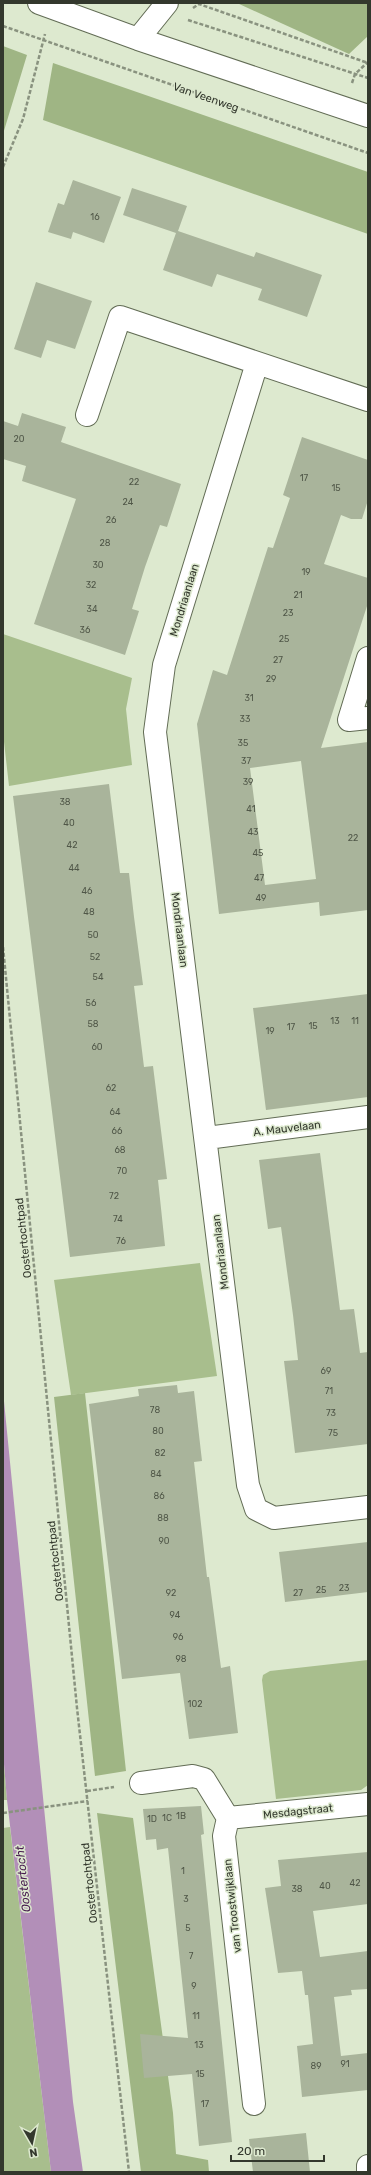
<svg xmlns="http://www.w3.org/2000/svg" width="371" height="2175" viewBox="0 0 371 2175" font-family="Rubik,sans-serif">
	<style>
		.green { fill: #a8be8d }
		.forest { fill: #9fb584 }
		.water { fill: #b28fb8 }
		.building { fill: #a9b49b; fill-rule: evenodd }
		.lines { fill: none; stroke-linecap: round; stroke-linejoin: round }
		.street-casing { stroke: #626c55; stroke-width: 24 }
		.path { stroke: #89927f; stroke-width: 2.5; stroke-dasharray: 4 2; stroke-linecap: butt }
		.street { stroke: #fff; stroke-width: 22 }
		.labels { text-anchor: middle; stroke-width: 3; stroke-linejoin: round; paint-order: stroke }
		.number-label { font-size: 9px; fill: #505748 }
		.street-label { font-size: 11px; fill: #33382d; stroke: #dde9cf }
		.water-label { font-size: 12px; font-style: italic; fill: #481c50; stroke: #dde9cf }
	</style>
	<rect width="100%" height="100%" fill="#dde9cf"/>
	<path class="green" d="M 3,634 L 132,678 L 126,709 L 132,765 L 9,786 L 3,733 Z
		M 200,1263 L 217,1376 L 71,1395 L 54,1280 Z
		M 368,1660 L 368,1785 L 361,1790 L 276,1799 L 262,1680 L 263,1675 L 270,1671 Z
		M 3,1752 L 7,1800 L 3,1800 Z
		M 10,1827 L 51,2172 L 3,2172 L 3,1828 Z"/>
	<path class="forest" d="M 237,3 L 368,3 L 368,36 L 349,54 Z
		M 3,46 L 27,55 L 3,134 Z
		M 53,63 L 368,172 L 368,234 L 43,120 Z
		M 85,1393 L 126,1771 L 95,1776 L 54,1397 Z
		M 97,1813 L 133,1818 L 173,2113 L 176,2154 L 208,2160 L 209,2172 L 141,2172 Z"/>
	<path class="water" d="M 3,1391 L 73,2102 L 83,2172 L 51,2172 L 7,1800 L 3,1752 Z"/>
	<path class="building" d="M 73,180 L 121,197 L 104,243 L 73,232 L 71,239 L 48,232 L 58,203 L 64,205 Z
		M 132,188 L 187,206 L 178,231 L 254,257 L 256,252 L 322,275 L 307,317 L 258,300 L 262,289 L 217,274 L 212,287 L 163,270 L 176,233 L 123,215 Z
		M 36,282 L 92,301 L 75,349 L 47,340 L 41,358 L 14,349 Z
		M 22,413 L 66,427 L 61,442 L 181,484 L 167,527 L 160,525 L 145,567 L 132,609 L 139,611 L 125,655 L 34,624 L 76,499 L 22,481 L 26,466 L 3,459 L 3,421 L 18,426 Z
		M 302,437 L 368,460 L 368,500 L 362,519 L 351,519 L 341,515 L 324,564 L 368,578 L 368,603 L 321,748 L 368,742 L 368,910 L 320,916 L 319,902 L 219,914 L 197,724 L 213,670 L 227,675 L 268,547 L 273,548 L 290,498 L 283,495 ZM 301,761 L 316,879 L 265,885 L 250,768 Z
		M 109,784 L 120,873 L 129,873 L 134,917 L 143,985 L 134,986 L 144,1067 L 153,1066 L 167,1179 L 158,1180 L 165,1246 L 70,1257 L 13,796 Z
		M 368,994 L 368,1097 L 266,1110 L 253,1008 Z
		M 320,1153 L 340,1310 L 354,1309 L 360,1353 L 368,1352 L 368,1444 L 295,1453 L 284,1361 L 298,1360 L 293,1315 L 281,1227 L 268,1229 L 259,1160 Z
		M 177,1385 L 178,1393 L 194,1391 L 202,1461 L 194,1462 L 207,1577 L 209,1577 L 221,1668 L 230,1666 L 238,1733 L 189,1739 L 180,1673 L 122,1679 L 89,1404 L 139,1396 L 138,1389 Z
		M 368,1542 L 368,1592 L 285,1602 L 279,1552 Z
		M 201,1806 L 204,1834 L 201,1835 L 232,2142 L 199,2146 L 192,2074 L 144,2078 L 140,2034 L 188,2038 L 168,1848 L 157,1850 L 156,1839 L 146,1840 L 143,1809 Z
		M 368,1852 L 368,1904 L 313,1911 L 320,1957 L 368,1951 L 368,1989 L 351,1990 L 352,1995 L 334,1997 L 341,2056 L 368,2053 L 368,2090 L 302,2097 L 297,2046 L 313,2044 L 308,1995 L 305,1995 L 302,1971 L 278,1973 L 265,1888 L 281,1886 L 278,1860 Z
		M 306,2133 L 310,2172 L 253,2172 L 249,2139 Z"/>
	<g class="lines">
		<defs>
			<path id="street" d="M 39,3 L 138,39 L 368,116
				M 138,39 L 167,3
				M 257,363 L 164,665 L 155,732 L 248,1485 L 256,1509 L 274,1518 L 368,1507
				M 87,415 L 120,317 L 368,400
				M 368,658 L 349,720 L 368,718
				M 207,1138 L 368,1117
				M 141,1783 L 193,1776 L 204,1779 L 228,1818 L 224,1836 L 254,2104
				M 228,1818 L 368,1804
				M 368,2172 L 368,2166"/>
		</defs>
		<use href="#street" class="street-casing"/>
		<path class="path" d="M 193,8 L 199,4 L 368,63
			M 188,20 L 368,78
			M 3,26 L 368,153
			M 352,83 L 355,74 L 368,62
			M 3,167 L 23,119 L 45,34
			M 3,947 L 77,1708 L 129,2172
			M 87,1791 L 114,1787
			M 3,1813 L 88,1801"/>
		<use href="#street" class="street"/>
	</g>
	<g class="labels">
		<g class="number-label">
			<text x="95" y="220">16</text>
			<text x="19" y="442">20</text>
			<text x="304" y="481">17</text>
			<text x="134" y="485">22</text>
			<text x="336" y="491">15</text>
			<text x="128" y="505">24</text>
			<text x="111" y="523">26</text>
			<text x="105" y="546">28</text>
			<text x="98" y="568">30</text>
			<text x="306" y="575">19</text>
			<text x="91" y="588">32</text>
			<text x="298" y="598">21</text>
			<text x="92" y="612">34</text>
			<text x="288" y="616">23</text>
			<text x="85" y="633">36</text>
			<text x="284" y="642">25</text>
			<text x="278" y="663">27</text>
			<text x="271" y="682">29</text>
			<text x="249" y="701">31</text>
			<text x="245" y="722">33</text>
			<text x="243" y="746">35</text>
			<text x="246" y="764">37</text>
			<text x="248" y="785">39</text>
			<text x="65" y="805">38</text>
			<text x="251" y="812">41</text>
			<text x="69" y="826">40</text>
			<text x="253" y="835">43</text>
			<text x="353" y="841">22</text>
			<text x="72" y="848">42</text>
			<text x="258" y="856">45</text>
			<text x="74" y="871">44</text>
			<text x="259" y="881">47</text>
			<text x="87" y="894">46</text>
			<text x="261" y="901">49</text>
			<text x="89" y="915">48</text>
			<text x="93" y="938">50</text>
			<text x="95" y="960">52</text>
			<text x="98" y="980">54</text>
			<text x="91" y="1006">56</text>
			<text x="335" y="1024">13</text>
			<text x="355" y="1024">11</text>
			<text x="93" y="1027">58</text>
			<text x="313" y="1029">15</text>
			<text x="291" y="1030">17</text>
			<text x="270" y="1034">19</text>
			<text x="97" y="1050">60</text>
			<text x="111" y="1091">62</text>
			<text x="115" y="1115">64</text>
			<text x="117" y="1134">66</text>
			<text x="120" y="1153">68</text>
			<text x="122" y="1174">70</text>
			<text x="114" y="1199">72</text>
			<text x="118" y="1222">74</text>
			<text x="121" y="1244">76</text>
			<text x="326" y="1374">69</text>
			<text x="329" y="1394">71</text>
			<text x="155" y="1413">78</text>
			<text x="331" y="1416">73</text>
			<text x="158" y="1434">80</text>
			<text x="333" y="1436">75</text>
			<text x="160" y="1456">82</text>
			<text x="156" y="1477">84</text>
			<text x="159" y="1499">86</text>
			<text x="163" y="1521">88</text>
			<text x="164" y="1544">90</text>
			<text x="344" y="1591">23</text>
			<text x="321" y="1593">25</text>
			<text x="171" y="1596">92</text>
			<text x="298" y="1596">27</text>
			<text x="175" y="1618">94</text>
			<text x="178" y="1640">96</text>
			<text x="181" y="1662">98</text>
			<text x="195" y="1707">102</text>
			<text x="181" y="1819">1B</text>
			<text x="167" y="1821">1C</text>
			<text x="152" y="1822">1D</text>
			<text x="183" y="1874">1</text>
			<text x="355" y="1886">42</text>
			<text x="325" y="1889">40</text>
			<text x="297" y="1892">38</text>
			<text x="186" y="1902">3</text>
			<text x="188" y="1931">5</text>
			<text x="191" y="1959">7</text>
			<text x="194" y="1989">9</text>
			<text x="196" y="2019">11</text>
			<text x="199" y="2048">13</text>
			<text x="345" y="2067">91</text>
			<text x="316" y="2069">89</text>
			<text x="200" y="2077">15</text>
			<text x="205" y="2107">17</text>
		</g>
		<g class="street-label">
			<text transform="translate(206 97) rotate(19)" y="4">Van Veenweg</text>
			<text transform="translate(184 600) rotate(-73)" y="4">Mondriaanlaan</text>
			<text transform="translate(180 930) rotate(83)" y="4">Mondriaanlaan</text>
			<text transform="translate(287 1128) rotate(-7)" y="4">A. Mauvelaan</text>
			<text transform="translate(23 1238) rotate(-96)" y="4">Oostertochtpad</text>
			<text transform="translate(220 1252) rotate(-97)" y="4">Mondriaanlaan</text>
			<text transform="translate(55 1561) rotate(-96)" y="4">Oostertochtpad</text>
			<text transform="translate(298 1811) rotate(-6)" y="4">Mesdagstraat</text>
			<text transform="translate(89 1883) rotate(-96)" y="4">Oostertochtpad</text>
			<text transform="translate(232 1906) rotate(-96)" y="4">van Troostwijklaan</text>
		</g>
		<g class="water-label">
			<text transform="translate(23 1879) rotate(-96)" y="4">Oostertocht</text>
		</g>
	</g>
	<rect width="371" height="2175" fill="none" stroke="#33382d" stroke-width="8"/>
	<g transform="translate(32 2143) rotate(171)" stroke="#dde9cf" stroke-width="3" paint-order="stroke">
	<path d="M0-3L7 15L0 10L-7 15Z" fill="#33382d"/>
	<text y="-6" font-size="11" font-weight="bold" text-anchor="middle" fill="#33382d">N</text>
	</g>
	<path d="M231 2155v6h93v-6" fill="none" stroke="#33382d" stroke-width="2"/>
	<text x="237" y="2155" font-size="12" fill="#33382d" stroke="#dde9cf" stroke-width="3" paint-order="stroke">20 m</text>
</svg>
